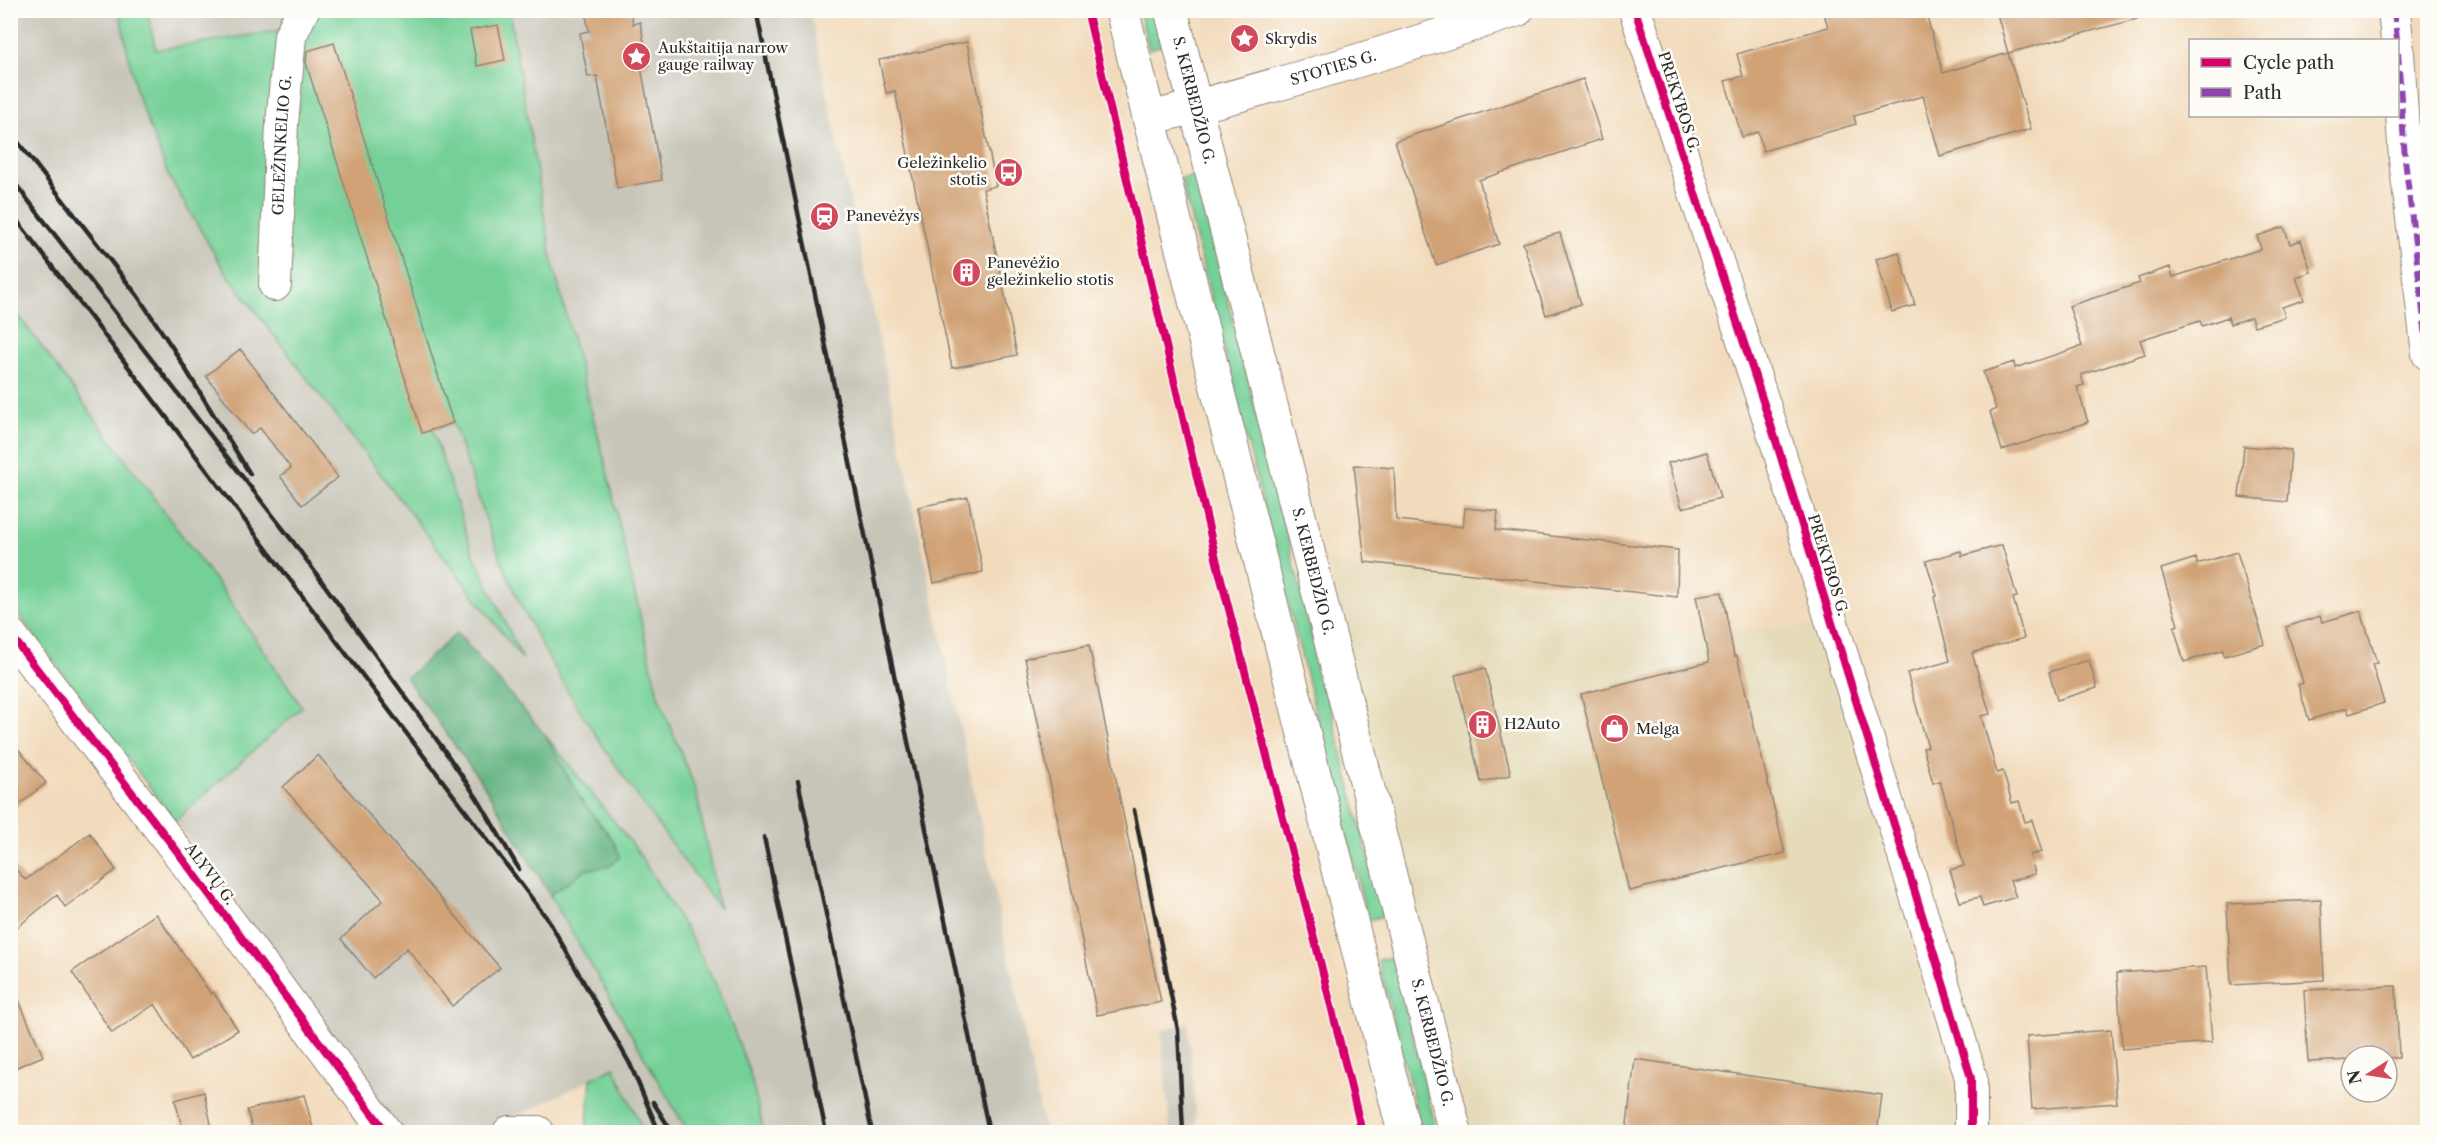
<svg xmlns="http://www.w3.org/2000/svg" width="2438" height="1143" viewBox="0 0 2438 1143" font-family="'Libre Caslon Text',serif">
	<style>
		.built { fill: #e5dbba }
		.industrial { fill: #c7c5b8 }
		.green { fill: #75d097; stroke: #507e61; stroke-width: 1.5 }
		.forest { fill: #60b280; stroke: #466e56; stroke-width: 1.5 }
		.building { fill: #d0a276 }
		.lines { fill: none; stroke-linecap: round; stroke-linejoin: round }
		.minor-casing { stroke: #8e8374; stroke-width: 34 }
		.major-casing { stroke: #8e8374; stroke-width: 35 }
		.minor { stroke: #fff; stroke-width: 32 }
		.major { stroke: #fff; stroke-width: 33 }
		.rail { stroke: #2b2b2b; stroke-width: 4.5 }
		.quiet { stroke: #8e44ad; stroke-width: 6; stroke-dasharray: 12 6; stroke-linecap: butt }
		.cycleway-casing { stroke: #fdfcf7; stroke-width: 11 }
		.cycleway { stroke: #d6006c; stroke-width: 8 }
		.labels { text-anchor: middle; stroke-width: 5; stroke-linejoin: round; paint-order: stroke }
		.poi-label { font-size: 15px; fill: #2b2b2b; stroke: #fdfcf7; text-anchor: start }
		.street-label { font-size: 15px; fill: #2b2b2b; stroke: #fdfcf7 }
	</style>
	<rect width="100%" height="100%" fill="#fdfcf7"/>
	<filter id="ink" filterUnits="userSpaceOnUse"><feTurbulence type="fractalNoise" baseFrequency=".0167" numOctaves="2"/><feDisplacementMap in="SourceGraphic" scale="12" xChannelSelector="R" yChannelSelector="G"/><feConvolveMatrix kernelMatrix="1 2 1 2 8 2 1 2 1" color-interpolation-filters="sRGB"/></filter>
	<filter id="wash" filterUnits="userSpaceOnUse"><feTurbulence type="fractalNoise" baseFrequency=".008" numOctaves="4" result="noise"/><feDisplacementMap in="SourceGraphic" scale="24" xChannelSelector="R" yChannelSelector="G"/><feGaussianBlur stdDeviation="1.35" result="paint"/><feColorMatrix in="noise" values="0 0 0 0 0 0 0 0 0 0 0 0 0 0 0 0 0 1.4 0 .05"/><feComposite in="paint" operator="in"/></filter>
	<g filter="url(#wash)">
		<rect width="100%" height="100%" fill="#f2dbbc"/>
		<path class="built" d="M 1328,562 L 1655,601 L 1656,636 L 1818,625 L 1951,1086 L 1959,1132 L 1472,1132 Z"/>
		<path class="industrial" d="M 10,11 L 119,11 L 136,91 L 224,270 L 521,657 L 472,551 L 433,429 L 453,423 L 489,530 L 533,631 L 617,770 L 718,906 L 696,791 L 658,695 L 606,466 L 553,265 L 509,11 L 810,11 L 1045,1132 L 764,1132 L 749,1070 L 716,985 L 686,928 L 636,849 L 546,736 L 457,633 L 406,679 L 483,784 L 550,895 L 688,1132 L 644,1132 L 614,1068 L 485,1132 L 401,1132 L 175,821 L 302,707 L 223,591 L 11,304 Z
			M 147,11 L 285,11 L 282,30 L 156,50 Z
			M 1188,1023 L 1197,1132 L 1170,1132 L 1161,1030 Z"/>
		<path class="green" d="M 119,11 L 147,11 L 156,50 L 282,30 L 285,11 L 509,11 L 553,265 L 606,466 L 658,695 L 696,791 L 719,908 C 653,819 586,730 534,631 C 499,566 477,493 453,423 L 433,430 L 472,551 L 523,660 L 224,270 L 169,177 L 136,91 Z
			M 1139,11 L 1155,11 L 1163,45 L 1149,49 Z
			M 1196,175 L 1383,916 L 1368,920 L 1181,179 Z
			M 10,304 L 223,591 L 302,707 L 175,821 L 11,605 Z
			M 546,736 L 636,849 L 686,929 L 716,985 L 749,1070 L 764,1132 L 688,1132 L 550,895 L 585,870 L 610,866 L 613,840 L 581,800 Z
			M 1393,957 L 1437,1132 L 1422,1132 L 1378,960 Z
			M 614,1067 L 644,1132 L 586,1132 L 591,1079 Z"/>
		<path class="forest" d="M 457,633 L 546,736 L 581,800 L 613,840 L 620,857 L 610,866 L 585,870 L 550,895 L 483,784 L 406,678 Z"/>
		<g id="blocks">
			<path class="building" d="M 585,10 L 630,10 L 633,24 L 640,22 L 649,66 L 641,67 L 662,180 L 617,188 L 597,76 L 588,77 L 584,57 L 580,33 L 589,31 Z
				M 1823,10 L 1925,10 L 1943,73 L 2008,53 L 2031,129 L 1940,156 L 1923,96 L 1854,116 L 1856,124 L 1763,151 L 1758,132 L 1742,137 L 1725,81 L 1743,76 L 1737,54 L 1828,27 Z
				M 1996,10 L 2136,10 L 2137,19 L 2008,53 Z
				M 498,25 L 505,60 L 477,66 L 470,30 Z
				M 967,42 L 996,186 L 983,189 L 1017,355 L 952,368 L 895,91 L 886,93 L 879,60 Z
				M 334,43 L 453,423 L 422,433 L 306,63 L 307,51 Z
				M 1583,79 L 1602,139 L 1479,180 L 1499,244 L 1436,265 L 1395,141 Z
				M 2284,227 L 2290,244 L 2301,240 L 2311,272 L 2296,277 L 2304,300 L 2282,307 L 2285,317 L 2254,326 L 2251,317 L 2230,324 L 2228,317 L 2202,326 L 2200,321 L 2140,340 L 2145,354 L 2081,375 L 2084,385 L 2077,387 L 2088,422 L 2002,450 L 1990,412 L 1996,409 L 1983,372 L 2014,362 L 2015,368 L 2082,346 L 2069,306 L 2140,283 L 2138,278 L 2170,267 L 2173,277 L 2261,249 L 2257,236 Z
				M 1560,233 L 1581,304 L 1546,315 L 1523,243 Z
				M 1899,252 L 1915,305 L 1892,312 L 1876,259 Z
				M 240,349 L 338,477 L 302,505 L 280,476 L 291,468 L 260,428 L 251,434 L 206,376 Z
				M 2244,446 L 2291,450 L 2287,502 L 2239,497 Z
				M 1707,452 L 1720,498 L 1682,508 L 1668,463 Z
				M 1354,465 L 1394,468 L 1396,520 L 1463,527 L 1465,508 L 1498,511 L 1496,530 L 1678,550 L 1677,597 L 1365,562 Z
				M 968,497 L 983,572 L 934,583 L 918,507 Z
				M 2002,545 L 2017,597 L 2013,598 L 2024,638 L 1972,653 L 1990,714 L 1981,716 L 1997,773 L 2003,771 L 2012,803 L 2019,801 L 2025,822 L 2032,820 L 2042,852 L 2030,855 L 2035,874 L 2010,881 L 2016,897 L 1983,907 L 1980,897 L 1960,902 L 1950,870 L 1964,866 L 1940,781 L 1933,783 L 1923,748 L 1928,747 L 1907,673 L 1950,661 L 1934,597 L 1937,596 L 1926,561 L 1961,551 L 1962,556 Z
				M 2237,552 L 2265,644 L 2224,656 L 2223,650 L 2184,662 L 2174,627 L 2178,625 L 2161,569 L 2196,558 L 2197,564 Z
				M 1722,592 L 1734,656 L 1737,656 L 1785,853 L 1629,891 L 1581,694 L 1709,662 L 1696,596 Z
				M 2361,611 L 2377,663 L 2372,664 L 2384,703 L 2349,714 L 2347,708 L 2309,720 L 2298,685 L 2303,683 L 2286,627 L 2320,616 L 2322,622 Z
				M 1089,645 L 1161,1002 L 1097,1015 L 1025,658 Z
				M 2089,660 L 2097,688 L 2057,700 L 2049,672 Z
				M 1485,668 L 1511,775 L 1481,782 L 1455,675 Z
				M 10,739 L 46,783 L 10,812 Z
				M 318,755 L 500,968 L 452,1006 L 407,948 L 373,978 L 341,939 L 383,900 L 283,787 Z
				M 90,833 L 116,870 L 65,907 L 57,895 L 10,933 L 10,862 L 25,880 Z
				M 2321,900 L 2324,980 L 2231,985 L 2227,904 Z
				M 156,914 L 211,994 L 213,992 L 238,1030 L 190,1060 L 155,1004 L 112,1033 L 72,972 Z
				M 2206,967 L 2212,1042 L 2122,1049 L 2117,973 Z
				M 10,980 L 43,1056 L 10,1070 Z
				M 2396,986 L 2399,1058 L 2351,1056 L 2351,1060 L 2308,1062 L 2304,990 Z
				M 2111,1030 L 2117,1103 L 2032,1109 L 2027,1036 Z
				M 1635,1059 L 1882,1095 L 1877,1132 L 1626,1132 Z
				M 204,1092 L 211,1124 L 183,1131 L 175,1100 Z
				M 304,1095 L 314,1132 L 253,1132 L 247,1110 Z"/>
		</g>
	</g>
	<g filter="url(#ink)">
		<use href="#blocks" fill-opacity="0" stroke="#8e8374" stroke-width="1.5"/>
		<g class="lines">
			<defs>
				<g id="minor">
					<path d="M 1635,10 L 1776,441 L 1950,1006 L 1971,1078 L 1971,1132"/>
					<path d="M 2394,10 L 2397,40"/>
					<path d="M 2398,53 L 2405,159 L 2428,354"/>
					<path id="s1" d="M 275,285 L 282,124 L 290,36 L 303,10"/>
					<path d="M 10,634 L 180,855 L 386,1132"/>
					<path d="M 509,1132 L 538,1132"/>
				</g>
				<g id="major">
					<path d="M 1122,10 L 1404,1132"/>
					<path id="s2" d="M 1171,10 L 1455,1132"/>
					<path id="s3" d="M 1150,118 C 1274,88 1396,50 1517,10"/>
				</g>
			</defs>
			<use href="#minor" class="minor-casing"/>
			<use href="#major" class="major-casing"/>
			<use href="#minor" class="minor"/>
			<use href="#major" class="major"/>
			<path class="rail" d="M 756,10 L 989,1132
				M 10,132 L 137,295 L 172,347 L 250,474
				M 10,177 L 294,543 L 442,747 L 477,798 L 519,869
				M 10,211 L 549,921 L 630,1064 L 659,1132
				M 798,781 L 872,1132
				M 1134,810 L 1178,1030 L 1183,1132
				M 764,837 L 826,1132
				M 653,1102 L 672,1132"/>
			<path class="quiet" d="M 2394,10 L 2397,40
				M 2398,53 L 2405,159 L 2428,354"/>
			<defs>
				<path id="cycleway" d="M 1087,10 L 1219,571 L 1319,957 L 1362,1132
					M 1635,10 L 1776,441 L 1950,1006 L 1971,1078 L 1971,1132
					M 10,634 L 180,855 L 386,1132"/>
			</defs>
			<use href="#cycleway" class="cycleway-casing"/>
			<use href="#cycleway" class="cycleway"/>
		</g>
	</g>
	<defs>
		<symbol id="sight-disc" viewBox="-11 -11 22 22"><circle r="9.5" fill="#d1495b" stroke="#fdfcf7"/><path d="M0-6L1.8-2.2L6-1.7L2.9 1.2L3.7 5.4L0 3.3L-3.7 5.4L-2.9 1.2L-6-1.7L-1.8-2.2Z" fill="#fff"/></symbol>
		<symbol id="bus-disc" viewBox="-11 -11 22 22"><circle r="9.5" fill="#d1495b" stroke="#fdfcf7"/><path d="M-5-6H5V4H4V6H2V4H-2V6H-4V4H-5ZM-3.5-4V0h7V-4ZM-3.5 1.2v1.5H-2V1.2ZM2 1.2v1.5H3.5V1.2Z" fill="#fff"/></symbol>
		<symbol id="station-disc" viewBox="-11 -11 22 22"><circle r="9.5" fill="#d1495b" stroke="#fdfcf7"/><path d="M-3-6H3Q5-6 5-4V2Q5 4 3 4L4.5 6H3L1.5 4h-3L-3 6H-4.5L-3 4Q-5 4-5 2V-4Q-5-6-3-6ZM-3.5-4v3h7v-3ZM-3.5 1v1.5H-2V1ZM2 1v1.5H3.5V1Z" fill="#fff"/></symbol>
		<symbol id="building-disc" viewBox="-11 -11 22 22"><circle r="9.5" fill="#d1495b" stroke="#fdfcf7"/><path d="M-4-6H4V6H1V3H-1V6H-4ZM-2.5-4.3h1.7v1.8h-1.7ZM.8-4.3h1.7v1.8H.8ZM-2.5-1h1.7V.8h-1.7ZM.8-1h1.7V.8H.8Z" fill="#fff"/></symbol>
		<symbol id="shop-disc" viewBox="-11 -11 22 22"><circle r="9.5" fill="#d1495b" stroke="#fdfcf7"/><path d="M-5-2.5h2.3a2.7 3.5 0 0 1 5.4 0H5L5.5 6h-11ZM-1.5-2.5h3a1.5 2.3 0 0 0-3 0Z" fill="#fff"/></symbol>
	</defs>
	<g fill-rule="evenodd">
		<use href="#sight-disc" x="1228" y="22" width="33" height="33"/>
		<use href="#sight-disc" x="620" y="40" width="33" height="33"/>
		<use href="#bus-disc" x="992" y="156" width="33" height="33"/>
		<use href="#station-disc" x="808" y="200" width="33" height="33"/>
		<use href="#building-disc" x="950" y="256" width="33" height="33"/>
		<use href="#building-disc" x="1466" y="708" width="33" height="33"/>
		<use href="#shop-disc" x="1598" y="712" width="33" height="33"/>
	</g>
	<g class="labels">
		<g class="poi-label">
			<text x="1265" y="44">Skrydis</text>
			<text x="658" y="53">Aukštaitija narrow<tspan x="658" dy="17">gauge railway</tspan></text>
			<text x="987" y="168" text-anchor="end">Geležinkelio<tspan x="987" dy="17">stotis</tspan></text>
			<text x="846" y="221">Panevėžys</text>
			<text x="987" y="268">Panevėžio<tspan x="987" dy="17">geležinkelio stotis</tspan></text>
			<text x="1504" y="729">H2Auto</text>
			<text x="1636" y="734">Melga</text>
		</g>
		<g class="street-label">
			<text dy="5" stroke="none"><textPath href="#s3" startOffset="190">STOTIES G.</textPath></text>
			<text dy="5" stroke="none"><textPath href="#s2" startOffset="93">S. KERBEDŽIO G.</textPath></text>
			<text transform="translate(1679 102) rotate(72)" y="5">PREKYBOS G.</text>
			<text dy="5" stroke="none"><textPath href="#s1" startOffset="140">GELEŽINKELIO G.</textPath></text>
			<text transform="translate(1828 565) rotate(73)" y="5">PREKYBOS G.</text>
			<text dy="5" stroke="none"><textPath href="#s2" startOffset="579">S. KERBEDŽIO G.</textPath></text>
			<text transform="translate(210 874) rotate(53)" y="5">ALYVŲ G.</text>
			<text dy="5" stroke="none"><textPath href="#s2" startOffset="1065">S. KERBEDŽIO G.</textPath></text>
		</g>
	</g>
	<rect width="2438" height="1143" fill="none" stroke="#fdfcf7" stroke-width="36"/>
	<rect x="2189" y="39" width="210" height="78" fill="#fdfcf7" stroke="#a9a8a5" stroke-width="1.5"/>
	<rect x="2201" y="58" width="30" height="9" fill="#d6006c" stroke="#a9a8a5" stroke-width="1.5"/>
	<text x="2243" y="69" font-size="18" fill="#2b2b2b">Cycle path</text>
	<rect x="2201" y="88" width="30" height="9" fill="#8e44ad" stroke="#a9a8a5" stroke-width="1.5"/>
	<text x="2243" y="99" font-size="18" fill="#2b2b2b">Path</text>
	<g transform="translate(2369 1074) rotate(258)"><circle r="28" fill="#fdfcf7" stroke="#a9a8a5" stroke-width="1.5"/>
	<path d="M0-4.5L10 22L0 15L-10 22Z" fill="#d1495b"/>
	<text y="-9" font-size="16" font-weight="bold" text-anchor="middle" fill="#2b2b2b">N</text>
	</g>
</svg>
